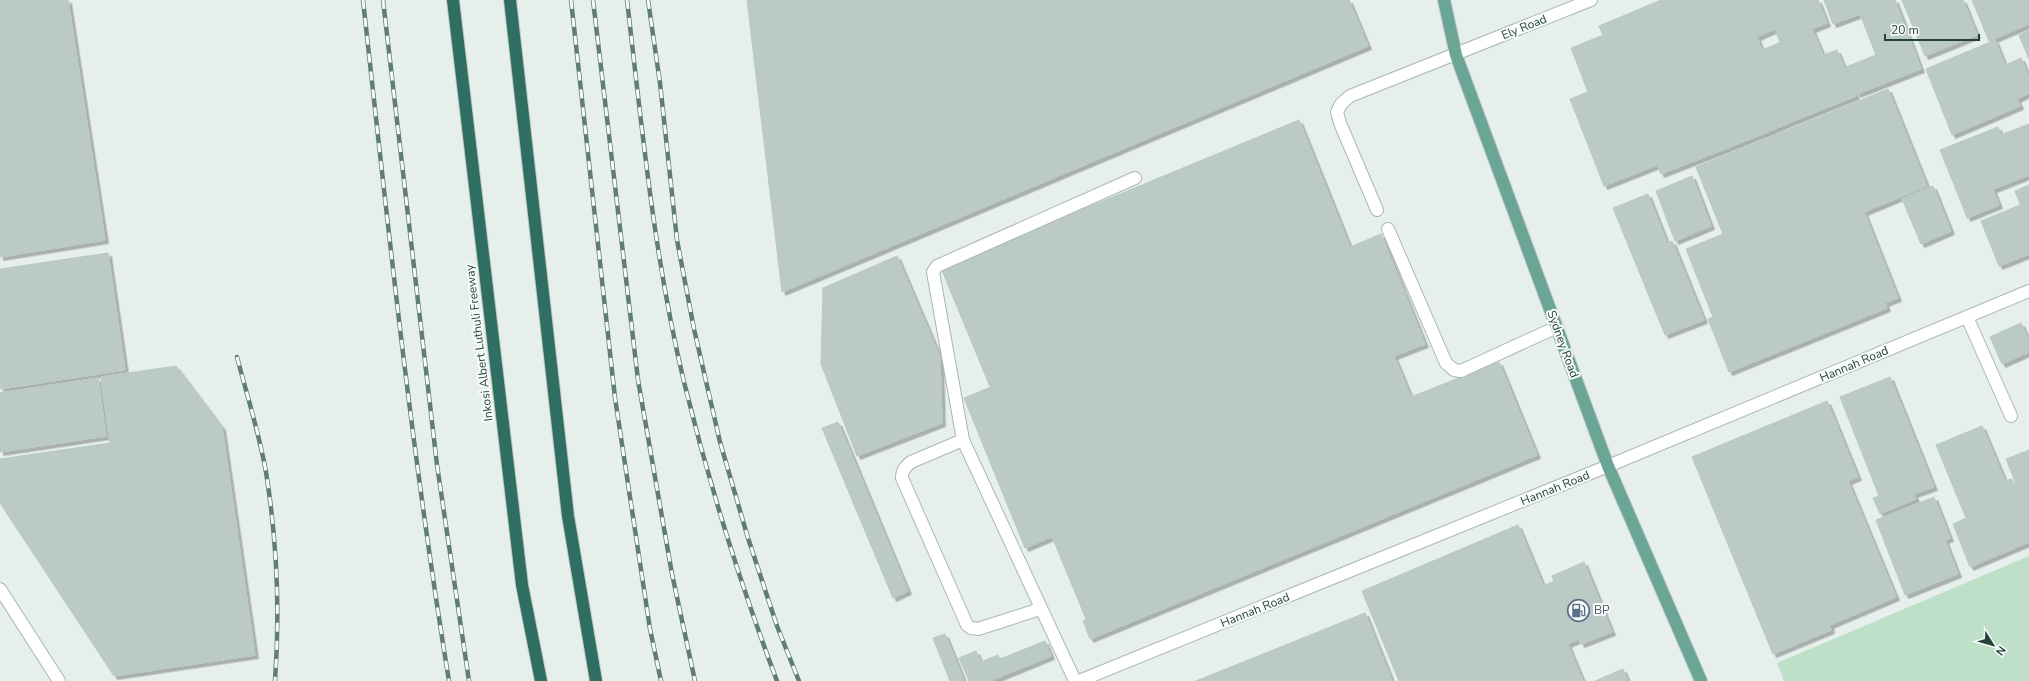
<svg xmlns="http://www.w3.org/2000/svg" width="2029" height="681" viewBox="0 0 2029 681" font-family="'Nunito Sans',sans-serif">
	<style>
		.green { fill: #bfe0c8 }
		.building { fill: #bbcac4; stroke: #b8c9c2; filter: url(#shadow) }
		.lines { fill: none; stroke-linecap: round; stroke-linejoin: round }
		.minor-casing { stroke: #a8b8b2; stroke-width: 14 }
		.major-casing { stroke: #c2cac8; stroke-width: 14 }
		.highway-casing { stroke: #c2cac8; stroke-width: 14 }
		.minor { stroke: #fff; stroke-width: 12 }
		.major { stroke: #6aa596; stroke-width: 12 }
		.highway { stroke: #2f6f62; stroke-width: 12 }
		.rail-casing { stroke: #5f7d75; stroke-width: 4.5 }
		.rail { stroke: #f7fbf9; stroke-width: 3; stroke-dasharray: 9; stroke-linecap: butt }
		.labels { text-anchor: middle; stroke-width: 4; stroke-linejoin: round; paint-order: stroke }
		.street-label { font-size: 12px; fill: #24423a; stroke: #f7fbf9 }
		.service-label { font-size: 12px; fill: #4e5e75; stroke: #f7fbf9; text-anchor: start }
	</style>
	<defs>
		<filter id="shadow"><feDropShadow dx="3.5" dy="3.5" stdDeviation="0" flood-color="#0004"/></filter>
	</defs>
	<rect width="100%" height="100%" fill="#e6efeb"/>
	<path class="green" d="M 2029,556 L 2029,681 L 1784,681 L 1777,663 Z"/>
	<path class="building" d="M 0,0 L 68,0 L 105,240 L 0,257 Z
		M 747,0 L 1349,0 L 1368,46 L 782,292 Z
		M 1661,0 L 1720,151 L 1661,174 L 1657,165 L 1604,186 L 1570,99 L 1588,92 L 1571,48 L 1603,35 L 1599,26 Z
		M 1661,0 L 1716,0 L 1768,132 L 1720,151 Z
		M 1716,0 L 1742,0 L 1791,122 L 1768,132 Z
		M 1742,0 L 1818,0 L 1827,23 L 1780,42 L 1775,29 L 1757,37 Z
		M 1824,0 L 1895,0 L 1921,69 L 1857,94 L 1846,67 L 1876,55 L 1860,14 L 1833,24 Z
		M 1902,0 L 1963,0 L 1977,35 L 1925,56 Z
		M 1972,0 L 2029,0 L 2029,24 L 1989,41 Z
		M 1812,29 L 1823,55 L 1837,50 L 1856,96 L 1791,122 L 1762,50 Z
		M 2029,30 L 2029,59 L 2019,35 Z
		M 1995,40 L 2005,65 L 2021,58 L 2029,78 L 2029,93 L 2017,99 L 2020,106 L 1952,135 L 1926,69 Z
		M 1888,89 L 1927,186 L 1864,212 L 1898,298 L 1885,303 L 1887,308 L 1729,372 L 1708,319 L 1713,317 L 1686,249 L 1723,234 L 1696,167 Z
		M 1299,120 L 1350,247 L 1381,234 L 1425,344 L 1394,356 L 1411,397 L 1499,362 L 1537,455 L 1090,639 L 1083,621 L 1086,619 L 941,268 Z
		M 2029,124 L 2029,175 L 1961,202 L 1940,150 L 1998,127 L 2001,135 Z
		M 1692,176 L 1711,226 L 1675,241 L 1656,191 Z
		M 2029,185 L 2029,226 L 2015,191 Z
		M 1933,186 L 1951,231 L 1921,244 L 1902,199 Z
		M 1993,190 L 1999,205 L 1967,218 L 1961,202 Z
		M 1648,194 L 1667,243 L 1672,241 L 1704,320 L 1665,335 L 1613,208 Z
		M 2020,205 L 2029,226 L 2029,254 L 1999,266 L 1981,221 Z
		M 108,253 L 125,370 L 0,389 L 0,269 Z
		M 897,256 L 940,357 L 942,423 L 857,456 L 821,364 L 823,288 Z
		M 2021,323 L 2029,342 L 2029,352 L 2002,364 L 1990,337 Z
		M 176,366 L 222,427 L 255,655 L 114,676 L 0,503 L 0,459 L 110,443 L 101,377 Z
		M 1890,377 L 1934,487 L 1914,494 L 1916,499 L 1880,514 L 1873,498 L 1879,496 L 1840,397 Z
		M 98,378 L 106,436 L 0,452 L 0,393 Z
		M 991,387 L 1051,537 L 1025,548 L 964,398 Z
		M 1827,401 L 1858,477 L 1848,481 L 1896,597 L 1830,625 L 1831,630 L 1773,654 L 1692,457 Z
		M 838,422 L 908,591 L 893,598 L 822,428 Z
		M 1982,426 L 2005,481 L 2012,479 L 2029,520 L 2029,542 L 1970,567 L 1953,524 L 1966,518 L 1936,445 Z
		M 2029,450 L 2029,516 L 2006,459 Z
		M 1934,497 L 1950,538 L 1945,540 L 1958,574 L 1905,595 L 1876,520 Z
		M 1518,525 L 1583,681 L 1399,681 L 1362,591 Z
		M 1584,562 L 1612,632 L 1581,644 L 1579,639 L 1568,644 L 1543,586 L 1554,581 L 1552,576 Z
		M 1365,613 L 1392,681 L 1196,681 Z
		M 945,634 L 964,681 L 950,681 L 933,638 Z
		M 1045,641 L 1051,656 L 990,681 L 969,681 L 959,658 L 976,651 L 981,662 L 998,655 L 1000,659 Z
		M 1623,669 L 1628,681 L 1595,681 Z"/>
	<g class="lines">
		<defs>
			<path id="minor" d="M 1377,210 L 1340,123 L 1337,112 L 1341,104 L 1350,96 L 1591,0
				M 1388,229 L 1446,363 L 1454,370 L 1461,371 L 1557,327
				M 1967,317 L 2011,416
				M 963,440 L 933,272 L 937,266 L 1135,178
				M 0,589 L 59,681
				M 1040,609 L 978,629 L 971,628 L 967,625 L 902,478 C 902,470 905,467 911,462 L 963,440 L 1075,681
				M 1079,681 L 1608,466 L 2029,291"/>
			<path id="major" d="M 1444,0 L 1456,55 L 1608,466 L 1701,681"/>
			<path id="highway" d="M 453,0 L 522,585 L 541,681
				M 510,0 L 568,516 L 596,681"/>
		</defs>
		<use href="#minor" class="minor-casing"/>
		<use href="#major" class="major-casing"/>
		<use href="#highway" class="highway-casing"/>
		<use href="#minor" class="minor"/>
		<use href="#major" class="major"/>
		<use href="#highway" class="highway"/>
		<defs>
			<path id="rail" d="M 363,0 C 388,227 412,455 449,681
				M 383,0 L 437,465 L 469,681
				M 571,0 L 615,398 L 650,629 L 661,681
				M 593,0 L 638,380 L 672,574 L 695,681
				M 627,0 C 642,128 654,257 684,382 C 709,484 740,583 777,681
				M 648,0 L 660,83 L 677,240 L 694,329 L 720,442 L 748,538 L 777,626 L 799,681
				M 237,357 C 247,395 259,433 266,472 C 277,541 280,612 275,681"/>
		</defs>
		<use href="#rail" class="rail-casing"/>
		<use href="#rail" class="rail"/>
	</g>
	<defs>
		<symbol id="fuel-ring" viewBox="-11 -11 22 22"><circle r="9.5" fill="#f7fbf9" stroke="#5c6f8a" stroke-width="1.5"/><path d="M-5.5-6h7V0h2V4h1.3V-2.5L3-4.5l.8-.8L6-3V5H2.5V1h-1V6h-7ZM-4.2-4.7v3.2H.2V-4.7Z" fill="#5c6f8a"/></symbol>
	</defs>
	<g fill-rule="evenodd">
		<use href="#fuel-ring" x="1566" y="598" width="25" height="25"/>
	</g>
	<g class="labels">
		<g class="street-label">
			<text transform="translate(1524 27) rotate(-22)" y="4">Ely Road</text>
			<text transform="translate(479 343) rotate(-97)" y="4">Inkosi Albert Luthuli Freeway</text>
			<text transform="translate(1563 344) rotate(70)" y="4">Sydney Road</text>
			<text transform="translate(1854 364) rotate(-23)" y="4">Hannah Road</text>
			<text transform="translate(1555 488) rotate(-22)" y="4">Hannah Road</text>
			<text transform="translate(1255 610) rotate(-22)" y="4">Hannah Road</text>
		</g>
		<g class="service-label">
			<text x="1594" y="614">BP</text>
		</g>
	</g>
	<g transform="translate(1993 645) rotate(127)" stroke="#f7fbf9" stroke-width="3" paint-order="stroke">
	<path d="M0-3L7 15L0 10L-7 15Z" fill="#24423a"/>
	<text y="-6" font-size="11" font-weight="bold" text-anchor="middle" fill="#24423a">N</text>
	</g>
	<path d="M1885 34v6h94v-6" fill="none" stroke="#24423a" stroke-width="2"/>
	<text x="1891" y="34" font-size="12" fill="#24423a" stroke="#f7fbf9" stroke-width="3" paint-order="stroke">20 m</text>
</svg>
